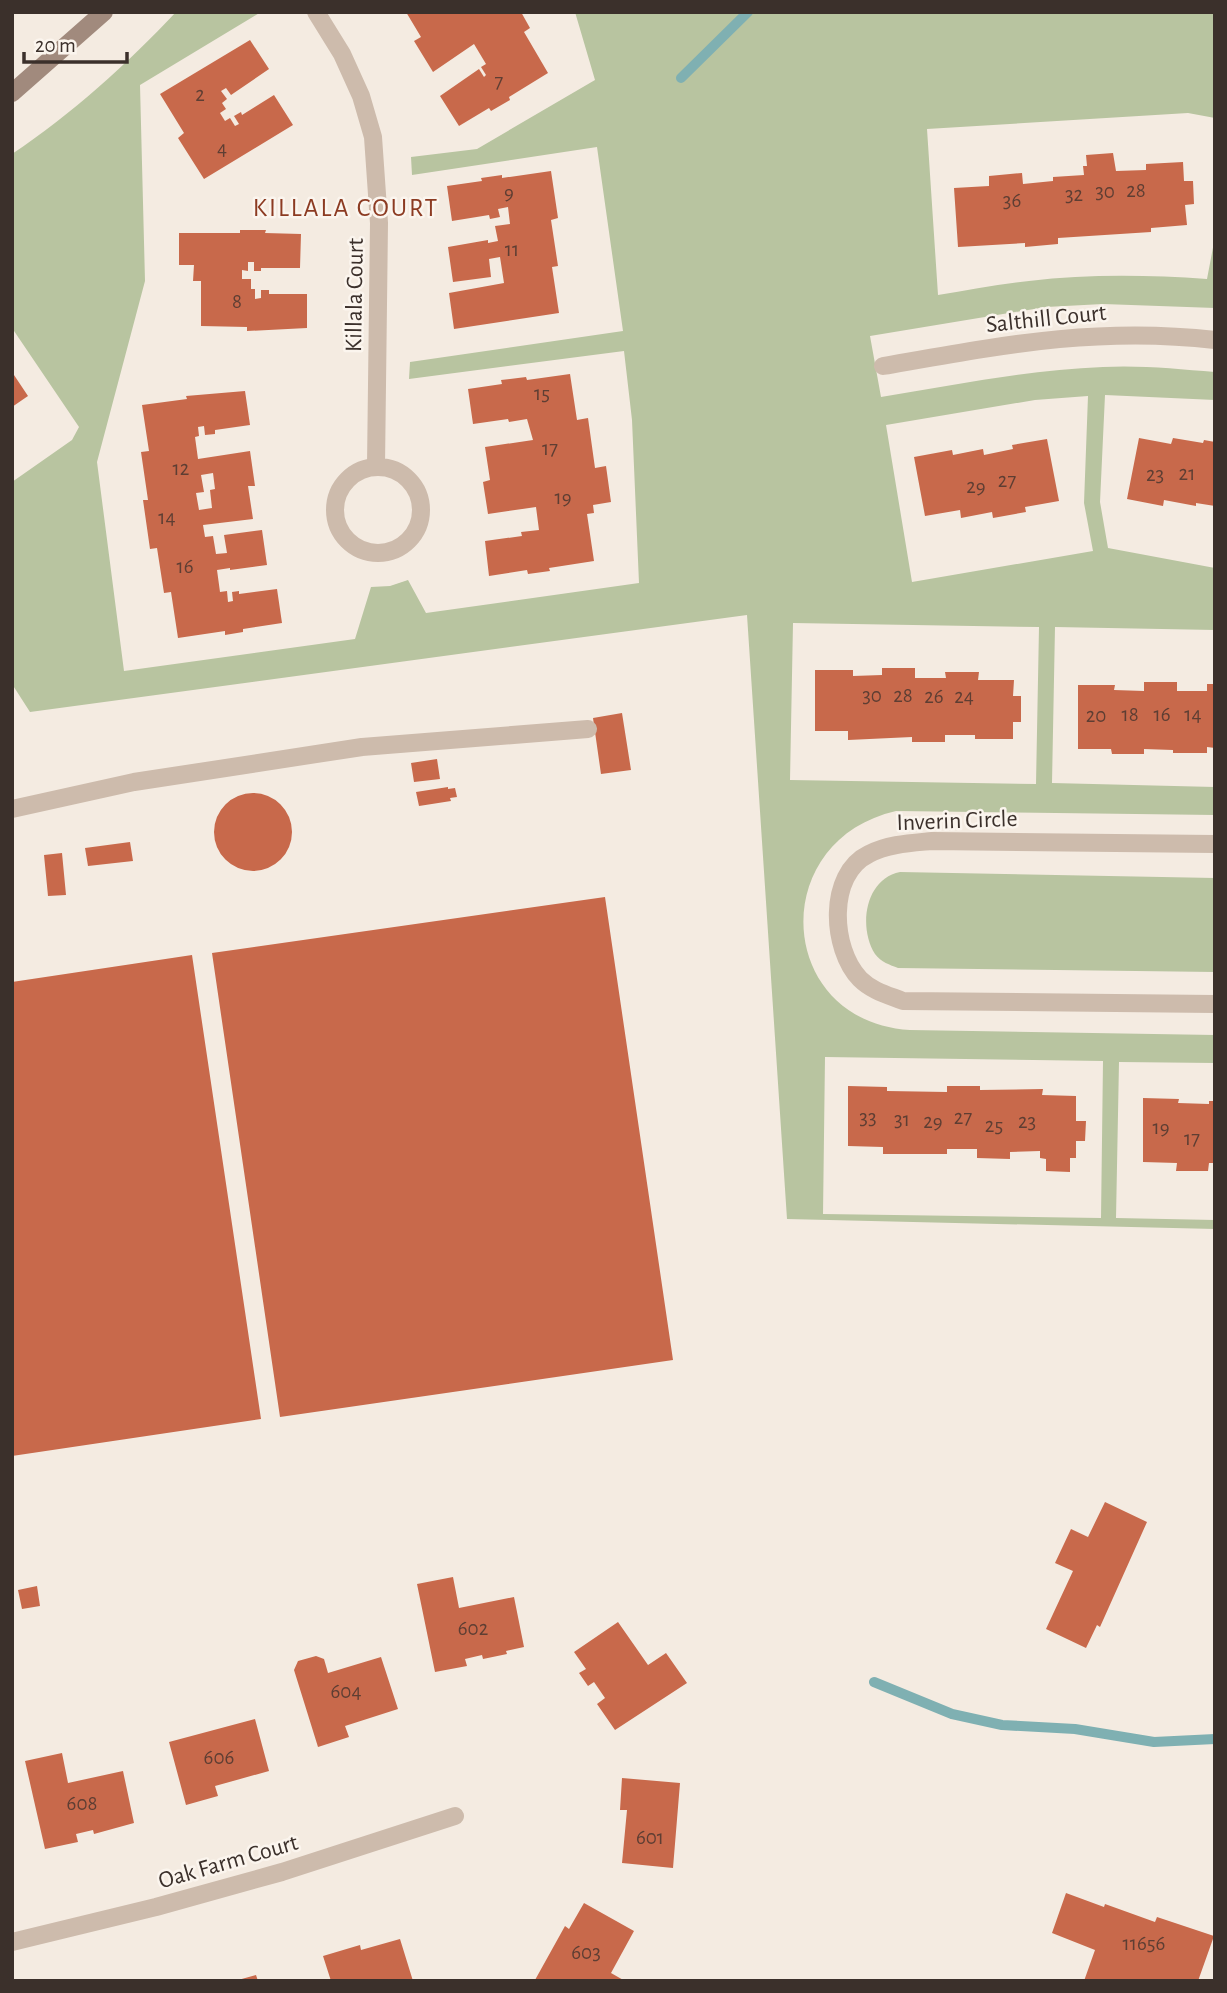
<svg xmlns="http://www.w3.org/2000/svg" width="1227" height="1993" viewBox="0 0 1227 1993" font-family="'Alegreya Sans',sans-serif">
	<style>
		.green { fill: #b8c4a0; fill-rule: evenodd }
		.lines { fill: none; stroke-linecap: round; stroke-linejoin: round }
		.stream { stroke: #7fb0b2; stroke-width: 10 }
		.building { fill: #c8694b; fill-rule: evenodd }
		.lane { stroke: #cdbbac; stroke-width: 18 }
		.street { stroke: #cdbbac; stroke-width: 18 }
		.secondary { stroke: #a18a7d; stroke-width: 18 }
		.labels { text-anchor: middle; stroke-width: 5; stroke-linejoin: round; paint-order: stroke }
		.number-label { font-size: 21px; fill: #5e3e33 }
		.street-label { font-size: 24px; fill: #3b302b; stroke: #fbf5ee }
		.neighbourhood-label { font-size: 26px; letter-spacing: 2px; fill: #8c3b22; stroke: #fbf5ee }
	</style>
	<rect width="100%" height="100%" fill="#f4ebe1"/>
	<path class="green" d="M 176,12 L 261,12 L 140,85 L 145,281 L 97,462 L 124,671 L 355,639 L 371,587 L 390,586 L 408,580 L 426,613 L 639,583 L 632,420 L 624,351 L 409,379 L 410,362 L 623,331 L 597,147 L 412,175 L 411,157 L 477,149 L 595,80 L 575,12 L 1215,12 L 1215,118 L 1188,113 L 927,129 L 938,295 C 968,290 998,284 1029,281 C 1088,274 1147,275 1207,279 L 1215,237 L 1215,308 L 1103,304 L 1046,307 L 870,336 L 881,397 C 954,385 1028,370 1103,367 C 1140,365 1178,369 1215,372 L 1215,400 L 1105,395 L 1100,502 L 1108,548 L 1215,568 L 1215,630 L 1055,627 L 1052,783 L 1215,787 L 1215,815 L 896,811 C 765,841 776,1022 910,1030 L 1215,1035 L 1215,1063 L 1119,1062 L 1116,1218 L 1215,1220 L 1215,1229 L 787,1219 L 747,615 L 30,712 L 12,684 L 12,482 L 72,440 L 79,427 L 12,328 L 12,154 C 72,114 127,64 176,12 ZM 1088,396 L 1084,503 L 1093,551 L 912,582 L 886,425 L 1035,400 ZM 793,623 L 1039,627 L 1036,784 L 790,780 ZM 825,1057 L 1103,1061 L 1101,1218 L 823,1214 Z
		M 900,872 L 1215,878 L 1215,972 L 898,968 C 890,965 881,962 875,954 C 858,927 865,879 900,872 Z"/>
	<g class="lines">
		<path class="stream" d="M 681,78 L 748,12
			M 874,1682 L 952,1714 L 1002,1725 L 1075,1729 L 1154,1742 L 1215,1739"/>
	</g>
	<path class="building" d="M 406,12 L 521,12 L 530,28 L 524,32 L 548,73 L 509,97 L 510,100 L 491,111 L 489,108 L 459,126 L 440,96 L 479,69 L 484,77 L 486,75 L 481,67 L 486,64 L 474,44 L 433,72 L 414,41 L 421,37 Z
		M 250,40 L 269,69 L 231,95 L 226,88 L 221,91 L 227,99 L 222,103 L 226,109 L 220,113 L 225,121 L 230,118 L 235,126 L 239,124 L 234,116 L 241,112 L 242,115 L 274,95 L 293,125 L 204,179 L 178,138 L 184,133 L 160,94 Z
		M 1113,153 L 1116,171 L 1146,170 L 1146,164 L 1183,162 L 1184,181 L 1193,181 L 1194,204 L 1185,205 L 1187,225 L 1151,228 L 1151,232 L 1058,238 L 1058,244 L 1025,247 L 1025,243 L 958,247 L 954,188 L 989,186 L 989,176 L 1022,173 L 1023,184 L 1053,181 L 1053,177 L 1084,175 L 1083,166 L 1087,166 L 1086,155 Z
		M 551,171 L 558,218 L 551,220 L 558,266 L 552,267 L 559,313 L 454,329 L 449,293 L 504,283 L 500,257 L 489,259 L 491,277 L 453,282 L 448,247 L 488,240 L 488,243 L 498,241 L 495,226 L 510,224 L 508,207 L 498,209 L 500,217 L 490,219 L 489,215 L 452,221 L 447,186 L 482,181 L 481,178 L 502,175 L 502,178 Z
		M 240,230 L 266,230 L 265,233 L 301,234 L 300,268 L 261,268 L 261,271 L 254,271 L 254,262 L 248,262 L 248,271 L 242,270 L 242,279 L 251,279 L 251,289 L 255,289 L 255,299 L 261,298 L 261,290 L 269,290 L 269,294 L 307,294 L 307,328 L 247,331 L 247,327 L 201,326 L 201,281 L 193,281 L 194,265 L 179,265 L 179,233 L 240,233 Z
		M 12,372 L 28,396 L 12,407 Z
		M 570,374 L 577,420 L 588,418 L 595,468 L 606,466 L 611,502 L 593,505 L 594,513 L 587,514 L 594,561 L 549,568 L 550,571 L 528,574 L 527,570 L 489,576 L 485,541 L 522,536 L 521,532 L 539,530 L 536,507 L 488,514 L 483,482 L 490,480 L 485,447 L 533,440 L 527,419 L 509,422 L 508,419 L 473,424 L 468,389 L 502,384 L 501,380 L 526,377 L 527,380 Z
		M 245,391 L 250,425 L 215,430 L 215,434 L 205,435 L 204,426 L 198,427 L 199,436 L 195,437 L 198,459 L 250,451 L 255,486 L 248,486 L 253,519 L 203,525 L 205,537 L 213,536 L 216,554 L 227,553 L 224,535 L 262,530 L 267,565 L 230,570 L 230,568 L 217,570 L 220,592 L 227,591 L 228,602 L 233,601 L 232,592 L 239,591 L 239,594 L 277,589 L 282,623 L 243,629 L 243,632 L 225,635 L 225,631 L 178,638 L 171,592 L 164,593 L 157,548 L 150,549 L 143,500 L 148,500 L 141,452 L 149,451 L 142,405 L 187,399 L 186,396 ZM 213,473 L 215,489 L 210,490 L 212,508 L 199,510 L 196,493 L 204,492 L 201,475 Z
		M 1139,438 L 1171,444 L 1173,438 L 1203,443 L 1204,440 L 1215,442 L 1215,506 L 1196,503 L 1196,506 L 1164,500 L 1163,506 L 1127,499 Z
		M 1047,439 L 1059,501 L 1025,507 L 1026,512 L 993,518 L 992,512 L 961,518 L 960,510 L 925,516 L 914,457 L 952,450 L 953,455 L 983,449 L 984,455 L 1013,449 L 1012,445 Z
		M 882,668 L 915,668 L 915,678 L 946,678 L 945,672 L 979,672 L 978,680 L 1014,680 L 1013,696 L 1021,696 L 1021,722 L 1013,722 L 1013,739 L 975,739 L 975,735 L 945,735 L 945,742 L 912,742 L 912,737 L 848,740 L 848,731 L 815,731 L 815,670 L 853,670 L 853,676 L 882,675 Z
		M 1144,682 L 1177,682 L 1177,691 L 1207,691 L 1207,684 L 1215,684 L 1215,748 L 1207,747 L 1207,753 L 1173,753 L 1173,750 L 1144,749 L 1144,754 L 1112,754 L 1111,749 L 1078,749 L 1078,685 L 1115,685 L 1114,690 L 1144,691 Z
		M 622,713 L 631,770 L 601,774 L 593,718 Z
		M 437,759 L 440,779 L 414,782 L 411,763 Z
		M 448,787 L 448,789 L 455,788 L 457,797 L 450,798 L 451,801 L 419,806 L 416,792 Z
		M214 832a39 39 0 1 1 78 0a39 39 0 1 1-78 0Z
		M 130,842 L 133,861 L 88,866 L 85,848 Z
		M 62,853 L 66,895 L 48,896 L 44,855 Z
		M 605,897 L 673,1360 L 280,1417 L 212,953 Z
		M 192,955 L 261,1419 L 12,1456 L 12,982 Z
		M 848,1086 L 887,1087 L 887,1091 L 947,1092 L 947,1086 L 980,1086 L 980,1090 L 1043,1089 L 1042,1095 L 1076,1096 L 1076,1121 L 1086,1121 L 1085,1141 L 1076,1141 L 1076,1158 L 1070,1158 L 1070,1172 L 1046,1171 L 1046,1159 L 1040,1158 L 1040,1151 L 1010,1152 L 1010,1159 L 977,1158 L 977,1149 L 947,1149 L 947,1154 L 883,1154 L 883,1147 L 848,1146 Z
		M 1143,1098 L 1179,1099 L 1178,1103 L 1209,1104 L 1209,1101 L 1215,1101 L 1215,1163 L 1209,1163 L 1208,1171 L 1176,1171 L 1177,1163 L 1143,1162 Z
		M 1105,1502 L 1147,1522 L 1100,1627 L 1097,1625 L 1086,1648 L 1046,1629 L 1073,1571 L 1055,1563 L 1071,1529 L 1088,1537 Z
		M 453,1577 L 459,1608 L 514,1597 L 524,1647 L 506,1651 L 507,1654 L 483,1659 L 482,1655 L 465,1659 L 467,1666 L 435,1672 L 417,1584 Z
		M 37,1586 L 40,1606 L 22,1609 L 18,1590 Z
		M 618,1622 L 648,1665 L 666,1653 L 687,1683 L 615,1730 L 597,1704 L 605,1698 L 594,1682 L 588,1686 L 579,1673 L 586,1669 L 574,1652 Z
		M 316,1656 L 324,1659 L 328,1673 L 381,1657 L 398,1709 L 345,1726 L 349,1737 L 318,1747 L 294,1670 L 298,1661 Z
		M 255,1719 L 269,1771 L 215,1786 L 218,1796 L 186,1805 L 169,1742 Z
		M 62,1753 L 68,1783 L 123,1771 L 134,1823 L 94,1834 L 93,1830 L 76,1834 L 78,1842 L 45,1849 L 25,1761 Z
		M 622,1778 L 680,1783 L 673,1868 L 622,1863 L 627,1810 L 620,1810 Z
		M 1066,1893 L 1104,1907 L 1105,1904 L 1155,1922 L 1157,1917 L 1214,1936 L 1198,1981 L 1084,1981 L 1095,1950 L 1052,1933 Z
		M 584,1903 L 634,1931 L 611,1973 L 625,1981 L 535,1980 L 565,1926 L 569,1929 Z
		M 400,1939 L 413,1981 L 331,1981 L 323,1956 L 360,1945 L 361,1950 Z
		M 256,1975 L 258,1981 L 238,1981 L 238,1980 Z"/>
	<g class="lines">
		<path class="lane" d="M 12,809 L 134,782 L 362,747 L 588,729"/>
		<path class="street" d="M 316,12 L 342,54 L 361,96 L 373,137 L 379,223 L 376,466
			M 883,366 C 998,346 1097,326 1215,340
			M335 510a43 43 0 1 1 86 0a43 43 0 1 1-86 0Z
			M 1215,844 L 932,841 C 911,843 888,844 869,854 C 827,874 831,949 860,979 C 872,991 888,995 903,1001 L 1215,1004
			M 12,1942 L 156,1907 L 282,1872 L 455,1816"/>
		<path class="secondary" d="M 12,93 L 104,12"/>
	</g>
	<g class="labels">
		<g class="number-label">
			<text x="499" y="88">7</text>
			<text x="200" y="101">2</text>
			<text x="222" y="155">4</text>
			<text x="1136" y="197">28</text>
			<text x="1105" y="198">30</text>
			<text x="509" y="199">9</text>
			<text x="1074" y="201">32</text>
			<text x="1012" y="207">36</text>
			<text x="512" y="256">11</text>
			<text x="237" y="308">8</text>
			<text x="542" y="400">15</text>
			<text x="550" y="455">17</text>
			<text x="181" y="475">12</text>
			<text x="1187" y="480">21</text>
			<text x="1155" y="481">23</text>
			<text x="1007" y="487">27</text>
			<text x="976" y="493">29</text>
			<text x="563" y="504">19</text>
			<text x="167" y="524">14</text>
			<text x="185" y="573">16</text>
			<text x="872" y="702">30</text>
			<text x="903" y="702">28</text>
			<text x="934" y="703">26</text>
			<text x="964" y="703">24</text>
			<text x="1130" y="721">18</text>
			<text x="1162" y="721">16</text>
			<text x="1193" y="721">14</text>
			<text x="1096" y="722">20</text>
			<text x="868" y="1124">33</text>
			<text x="963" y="1124">27</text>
			<text x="902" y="1126">31</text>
			<text x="933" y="1128">29</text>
			<text x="1027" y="1128">23</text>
			<text x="994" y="1132">25</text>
			<text x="1161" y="1134">19</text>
			<text x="1192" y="1145">17</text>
			<text x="473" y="1635">602</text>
			<text x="346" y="1698">604</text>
			<text x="219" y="1764">606</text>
			<text x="82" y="1810">608</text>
			<text x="650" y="1844">601</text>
			<text x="1144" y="1950">11656</text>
			<text x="586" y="1959">603</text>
		</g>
		<g class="street-label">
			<text transform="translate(354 295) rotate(-89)" y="8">Killala Court</text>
			<text transform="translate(1046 318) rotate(-6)" y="8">Salthill Court</text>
			<text transform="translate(957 820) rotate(-2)" y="8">Inverin Circle</text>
			<text transform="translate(228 1861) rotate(-16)" y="8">Oak Farm Court</text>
		</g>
		<g class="neighbourhood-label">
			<text x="346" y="216">KILLALA COURT</text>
		</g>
	</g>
	<rect width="1227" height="1993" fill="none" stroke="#3b302b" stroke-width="28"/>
	<path d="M24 52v10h103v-10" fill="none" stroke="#3b302b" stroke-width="3.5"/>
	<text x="35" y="52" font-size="21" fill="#3b302b" stroke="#fbf5ee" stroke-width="5" paint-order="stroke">20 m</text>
</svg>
